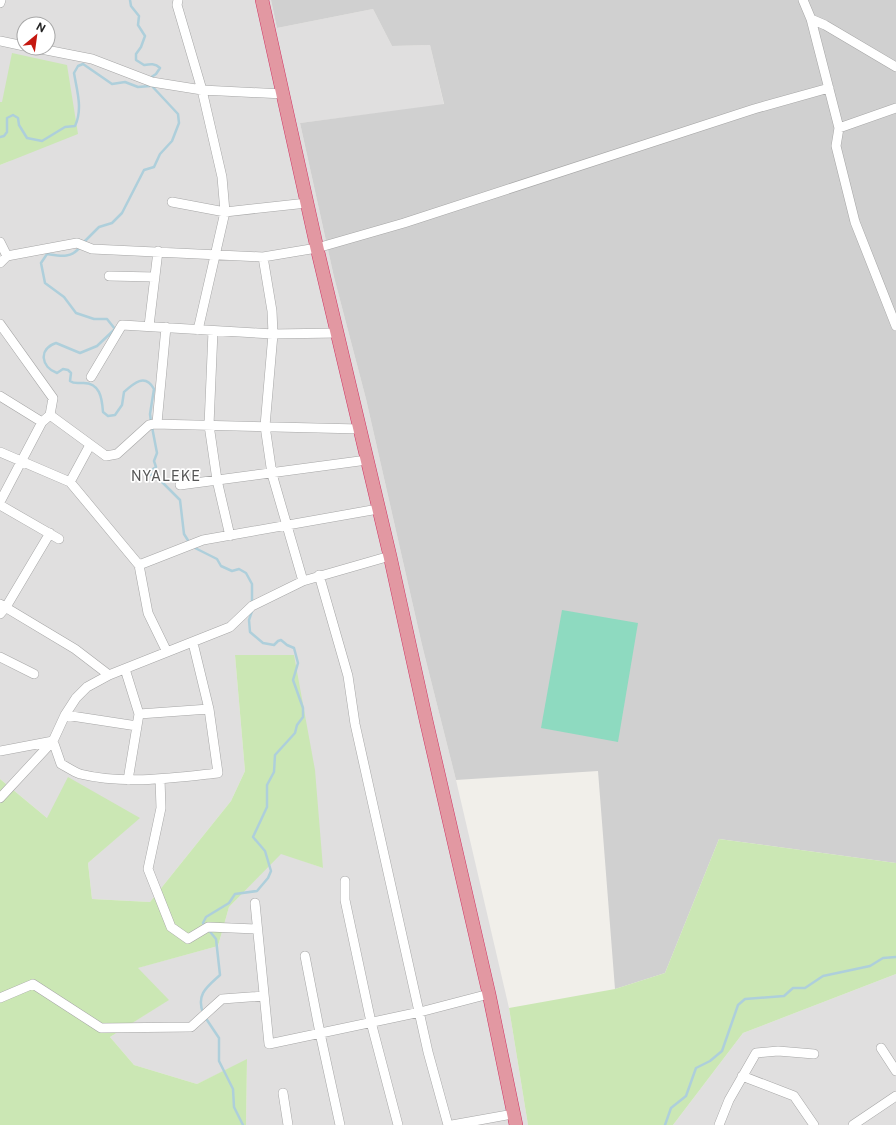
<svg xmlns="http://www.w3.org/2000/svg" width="896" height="1125" viewBox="0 0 896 1125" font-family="'Public Sans',sans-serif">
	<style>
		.residential { fill: #e0dfdf; fill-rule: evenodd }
		.religious { fill: #d0d0d0 }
		.grass { fill: #cbe7b4 }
		.pitch { fill: #8edac0 }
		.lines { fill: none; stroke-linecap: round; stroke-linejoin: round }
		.stream { stroke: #aecfdb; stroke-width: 2.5 }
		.minor-casing { stroke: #a6a6a6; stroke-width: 10 }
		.highway-casing { stroke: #cf3664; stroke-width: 14 }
		.minor { stroke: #fff; stroke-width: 9 }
		.highway { stroke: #e298a2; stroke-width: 13 }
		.labels { text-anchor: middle; stroke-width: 3.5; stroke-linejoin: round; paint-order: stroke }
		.quarter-label { font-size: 14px; letter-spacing: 1px; fill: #555; stroke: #fff }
	</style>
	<rect width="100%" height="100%" fill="#f1efea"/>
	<path class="residential" d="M 0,0 L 271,0 L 277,28 L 373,9 L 392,46 L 430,45 L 444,105 L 300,123 L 334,277 L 366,399 L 422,645 L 456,780 L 509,1008 L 528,1125 L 246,1125 L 247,1060 L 197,1084 L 134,1065 L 110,1037 L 168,1000 L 137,968 L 218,946 L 229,907 L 281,853 L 323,868 L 235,655 L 245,771 L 231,801 L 150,902 L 92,899 L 88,863 L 139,818 L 47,818 L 0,779 L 0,165 L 10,161 L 2,102 L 0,102 ZM 24,24 L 48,24 L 48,48 L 24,48 Z
		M 896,974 L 896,1125 L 673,1125 L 743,1033 Z"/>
	<path class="religious" d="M 271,0 L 896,0 L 896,863 L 719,839 L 665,973 L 615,989 L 598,771 L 456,780 L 422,645 L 366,399 L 334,277 L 300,123 L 444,104 L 430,45 L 392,46 L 373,9 L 277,28 Z"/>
	<path class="grass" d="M 12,53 L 67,65 L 78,134 L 0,165 L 0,102 L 2,102 Z
		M 235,655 L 294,655 L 315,770 L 323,868 L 281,854 L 229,907 L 218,946 L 138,968 L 169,1000 L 110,1037 L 134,1065 L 197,1084 L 247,1059 L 246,1125 L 0,1125 L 0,779 L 47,818 L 68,777 L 140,818 L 88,863 L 92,899 L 150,902 L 231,801 L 245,771 Z
		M 719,839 L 896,863 L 896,974 L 743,1033 L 673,1125 L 528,1125 L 509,1008 L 615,989 L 665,973 Z"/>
	<path class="pitch" d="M 562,610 L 638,623 L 618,742 L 541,728 Z"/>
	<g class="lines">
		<path class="stream" d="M 130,0 L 131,6 L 139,16 L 138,25 L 145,36 L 141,47 L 136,54 L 136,60 L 144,65 C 150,64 155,63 160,68 L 156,74 L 150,78
			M 0,137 L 4,136 L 7,132 L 7,118 L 13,115 L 18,118 L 19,125 L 27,138 L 42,141 L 65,127 L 75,126 C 83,109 77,91 74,73 L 78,66 L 83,64 L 112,84 L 125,82 L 138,87 L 150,86
			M 83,243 L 99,227 L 112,223 L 122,213 L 144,170 L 154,167 L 160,154 L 172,141 L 179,123 L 178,114 L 150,84
			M 80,247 C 71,259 60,256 47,254 L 41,263 L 45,283 L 64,297 L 76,313 L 94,319 L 107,319 L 115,329 L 97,346 L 80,353 L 56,343 C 38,349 41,367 57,373 L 63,369 L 68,370 L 71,373 L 70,381 C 74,384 77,383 82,383 C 100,382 102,398 103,412 L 108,416 L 115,415 L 122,405 L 124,392 C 134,383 145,373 154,389 L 150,414 L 151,422
			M 152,427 L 157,453 L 154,461 L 156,467 L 150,471 L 149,474 L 157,477 L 180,500 L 184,534 L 189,542
			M 193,547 L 217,559 L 221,566 L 232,571 L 239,569 L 246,573 L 252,584 L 252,604
			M 203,1013 C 196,994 207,987 220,975 L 216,939 L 203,923 L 206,917 L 229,903 L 235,894 L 257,891 L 268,878 L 271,871 L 265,851 L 253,837 L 267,807 L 267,785 L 274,772 L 275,755 L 295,733 L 297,725 L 303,717 L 303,708 L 293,680 L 298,663 L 294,648 L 287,645 L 281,640 L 278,641 L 274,645 L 263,643 L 250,632 L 249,620 L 252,611
			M 205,1017 L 219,1038 L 219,1061 L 233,1089 L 234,1107 L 243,1125
			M 665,1125 L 671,1108 L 686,1096 L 696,1068 L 710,1061 L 722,1051 L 738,1005 L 745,999 L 784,996 L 793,988 L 805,988 L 823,976 L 870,966 L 883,958 L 896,957"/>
		<defs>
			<path id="minor" d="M 178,0 L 177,5 L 202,90 L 222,177 L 225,212 L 198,330
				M 803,0 L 811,19 L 839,128 L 836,146 L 855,222 L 896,326
				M 0,3 L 1,0
				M 811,19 L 825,25 L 896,67
				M 0,41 L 24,46
				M 36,48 L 92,59 L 152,82 L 202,90 L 283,94
				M 839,128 L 896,108
				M 172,202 L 225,212 L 307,203
				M 0,242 L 7,256
				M 263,257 L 272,311 L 273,334 L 265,426 L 272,474 L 303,581
				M 0,263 L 7,256 L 77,243 L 92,249 L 263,257 L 317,248 L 404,223 L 754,109 L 829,88
				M 109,276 L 155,277
				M 0,324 L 53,398 L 50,415
				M 149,326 L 158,251
				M 213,331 L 209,425 L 217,480 L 230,536
				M 91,377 L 122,325 L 273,334 L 338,333
				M 0,396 L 42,422
				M 157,423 L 166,327
				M 0,452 L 70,482 L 139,565 L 148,613 L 167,652
				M 70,482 L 90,445
				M 180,485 L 367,460
				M 0,502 L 42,422 L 50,415 L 106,456 L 117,454 L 149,425 L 154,424 L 360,429
				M 0,505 L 59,539
				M 139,565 L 203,540 L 378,509
				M 319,575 L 348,676 L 355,724 L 371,796 L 428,1052 L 448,1125
				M 0,604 L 75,649 L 109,675
				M 0,614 L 6,607 L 50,533
				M 0,657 L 34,674
				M 125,669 L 139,714 L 128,780
				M 139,714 L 209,709
				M 65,715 L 137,726
				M 0,751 L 53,741 L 61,764 C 67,767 74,772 80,774 C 125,785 173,778 218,773 L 209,709 L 193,643
				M 160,779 L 161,808 L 148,869 L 171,927 L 188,939 L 208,927 L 257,929
				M 0,798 L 53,741 L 65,715 L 76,698 L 87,687 L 109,675 L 230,627 L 252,606 L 303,581 L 390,556
				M 345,881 L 345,900 L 371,1022 L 398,1125
				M 255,903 L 269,1044 L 420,1012 L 489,994
				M 305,956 L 320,1033 L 340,1125
				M 0,998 L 33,984 L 101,1028 L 191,1027 L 222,999 L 264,996
				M 881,1048 L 896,1071
				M 742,1076 L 794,1096 L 814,1125
				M 283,1093 L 288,1125
				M 452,1125 L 513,1114
				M 719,1125 L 729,1100 L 756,1053 L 778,1051 L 814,1054
				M 853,1125 L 896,1096"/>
			<path id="highway" d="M 262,0 L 317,248 L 390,556 L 426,720 L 489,994 L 516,1125"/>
		</defs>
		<use href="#minor" class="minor-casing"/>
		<use href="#highway" class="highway-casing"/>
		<use href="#minor" class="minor"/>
		<use href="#highway" class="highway"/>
	</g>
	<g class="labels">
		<g class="quarter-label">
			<text x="166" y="481">NYALEKE</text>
		</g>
	</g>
	<g transform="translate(36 36) rotate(29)"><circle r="19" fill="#ffffff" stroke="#a7a7a7"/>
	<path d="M0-3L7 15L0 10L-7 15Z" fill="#c5170f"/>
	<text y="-6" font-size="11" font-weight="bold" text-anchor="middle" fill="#222222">N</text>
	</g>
</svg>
